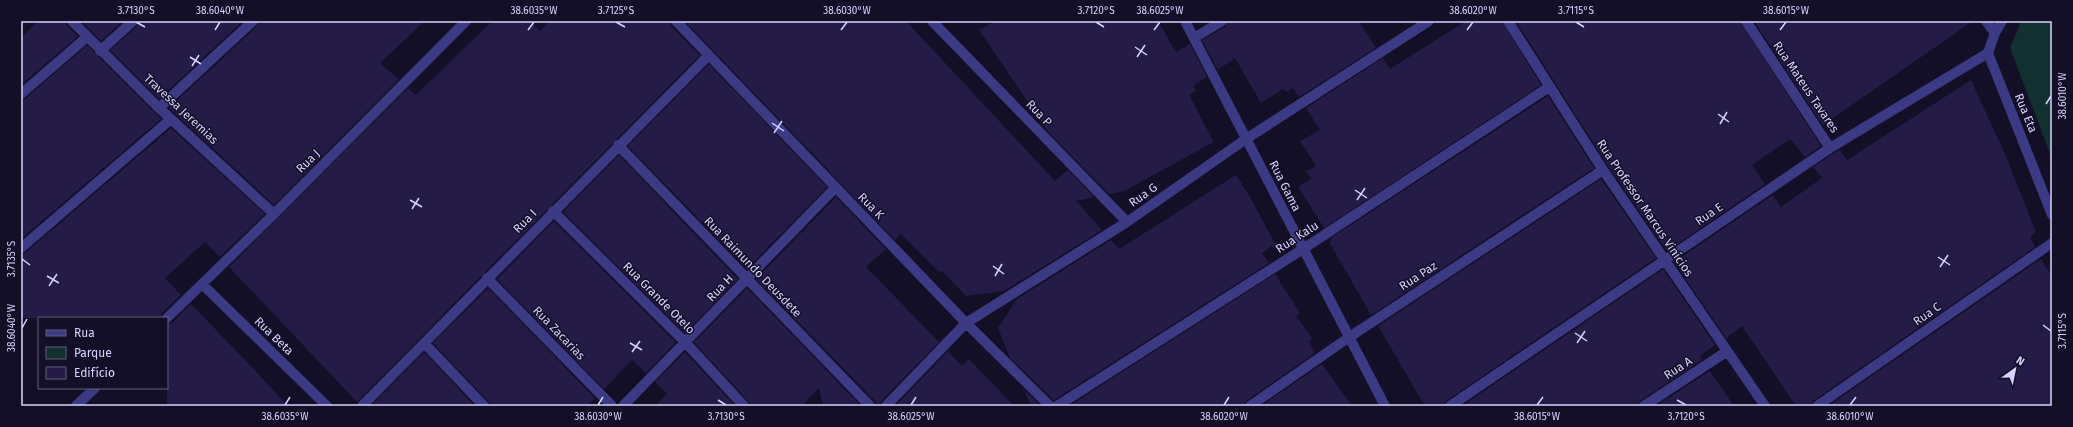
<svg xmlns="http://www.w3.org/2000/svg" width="2073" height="427" viewBox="0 0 2073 427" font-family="'Fira Sans',sans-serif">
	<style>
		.green { fill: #12302f }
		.building { fill: #241b47 }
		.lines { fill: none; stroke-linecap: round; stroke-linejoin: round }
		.minor { stroke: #3d3a85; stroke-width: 10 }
		.ticks { fill: none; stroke: #d9d4ff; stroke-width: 1.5 }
		.labels { text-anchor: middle; stroke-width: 3; stroke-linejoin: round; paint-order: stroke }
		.street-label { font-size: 12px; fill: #d9d4ff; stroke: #130f26 }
		.neatline { fill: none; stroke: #d9d4ff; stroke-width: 1.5 }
		.ticks-label { font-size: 10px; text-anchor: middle; fill: #d9d4ff }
	</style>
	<rect width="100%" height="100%" fill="#130f26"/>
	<path class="green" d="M 2021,21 L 2052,21 L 2052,159 L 2010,48 Z"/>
	<path class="building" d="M 39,21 L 66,21 L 67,26 L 78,36 L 21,85 L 21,37 Z
		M 81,21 L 123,21 L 101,41 Z
		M 139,21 L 243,21 L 159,99 L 110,50 L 137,26 Z
		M 259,21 L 425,21 L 380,63 L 399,79 L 274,205 L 169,108 L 257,26 Z
		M 492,21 L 531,21 L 540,31 L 549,21 L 670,21 L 671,26 L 700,55 L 357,402 L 229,267 L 408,88 L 416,95 Z
		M 685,21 L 906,21 L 1055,181 L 1068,170 L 1094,197 L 1076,201 L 1102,230 L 1004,291 L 966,296 L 942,271 L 939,272 L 901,234 L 895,240 Z
		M 996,21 L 1158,21 L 1176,52 L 1190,44 L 1207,77 L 1193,86 L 1196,91 L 1189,95 L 1214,142 L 1124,191 L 1109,194 L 1049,133 L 979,30 Z
		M 1228,21 L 1359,21 L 1376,48 L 1299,97 L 1293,88 L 1286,92 L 1283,89 L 1261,103 L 1235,58 L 1218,70 L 1202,40 L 1225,27 Z
		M 1466,21 L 1502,21 L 1541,85 L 1324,228 L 1298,187 L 1311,179 L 1306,171 L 1316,166 L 1300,141 L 1320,130 L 1306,108 L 1383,58 L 1390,69 Z
		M 1516,21 L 1740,21 L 1821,146 L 1805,157 L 1790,139 L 1752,165 L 1765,184 L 1667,251 L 1608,166 Z
		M 1754,21 L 1973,21 L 1823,125 L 1832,139 Z
		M 87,45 L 161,119 L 21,239 L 21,100 L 25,99 Z
		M 709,64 L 827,187 L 747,269 L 628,146 Z
		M 1971,80 L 2005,154 L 2036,232 L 2030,237 L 2035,247 L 1813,401 L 1811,406 L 1796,406 L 1742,326 L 1726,338 L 1674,262 L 1773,195 L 1781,207 L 1822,178 L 1813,167 L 1834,153 L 1840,150 L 1847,160 Z
		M 1548,96 L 1594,168 L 1371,315 L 1329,242 L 1332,240 L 1331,238 Z
		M 171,128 L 265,214 L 220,257 L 205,242 L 165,278 L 181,295 L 162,313 L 161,318 L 21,318 L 21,254 L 25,253 Z
		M 619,155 L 738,279 L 685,333 L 563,212 Z
		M 1236,175 L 1249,195 L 1275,244 L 1262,253 L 1269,263 L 1054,400 L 1010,358 L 998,328 L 1017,299 L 1111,240 L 1119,249 Z
		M 1601,179 L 1656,258 L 1446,401 L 1444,406 L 1425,406 L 1378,326 Z
		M 836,197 L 886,249 L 866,267 L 939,342 L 881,401 L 880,406 L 876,406 L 875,401 L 756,279 Z
		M 554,221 L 676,342 L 646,373 L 632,360 L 604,389 L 497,279 Z
		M 2041,259 L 2052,277 L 2052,406 L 1828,406 Z
		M 1663,269 L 1715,345 L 1700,356 L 1702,360 L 1640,401 L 1638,406 L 1462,406 Z
		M 1275,274 L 1300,313 L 1296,316 L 1312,338 L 1309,341 L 1315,353 L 1246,401 L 1244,406 L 1069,406 Z
		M 488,288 L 595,398 L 587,406 L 490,406 L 489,402 L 433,343 Z
		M 747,288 L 861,406 L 823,406 L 819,388 L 802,406 L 750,406 L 749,402 L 694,342 Z
		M 191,304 L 249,364 L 288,406 L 167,406 L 167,324 L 172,323 Z
		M 948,351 L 962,366 L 969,359 L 1014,406 L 895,406 Z
		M 424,352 L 475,406 L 371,406 Z
		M 685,352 L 735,406 L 655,406 L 667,394 L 655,382 Z
		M 1322,364 L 1352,406 L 1261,406 Z
		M 1710,371 L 1734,406 L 1656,406 Z
		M 1024,390 L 1041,406 L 1031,406 Z"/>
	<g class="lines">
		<path class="minor" d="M 72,21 L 159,108 L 274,214
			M 676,21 L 966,323 L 1050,406
			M 932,21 L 1127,222
			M 1185,21 L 1385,406
			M 1508,21 L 1603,170 L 1765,406
			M 1746,21 L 1830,148
			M 1986,21 L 1995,33
			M 2002,21 L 1995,33 L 1988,53 L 2052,215
			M 1194,38 L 1222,21
			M 100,51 L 133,21
			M 21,94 L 87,37
			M 159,108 L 253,21
			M 618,145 L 870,406
			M 553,211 L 685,342 L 744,406
			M 21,248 L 171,119
			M 487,278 L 612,406
			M 202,284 L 327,406
			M 167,318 L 274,214 L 466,21
			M 424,343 L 484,406
			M 76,406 L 95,388
			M 362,406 L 709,55
			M 623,406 L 835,188
			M 886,406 L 966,323 L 1127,222 L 1246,139 L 1429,21
			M 1057,406 L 1303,249 L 1549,87
			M 1250,406 L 1348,338 L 1603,170
			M 1450,406 L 1830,148 L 1988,53
			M 1644,406 L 1726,352
			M 1817,406 L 2052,243"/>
	</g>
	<path class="ticks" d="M 136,22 L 145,27M 616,22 L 625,27M 1096,22 L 1104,27M 1576,22 L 1584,27M 215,30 L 220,22M 528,30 L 534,22M 841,30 L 847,22M 1154,30 L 1160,22M 1467,30 L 1473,22M 1780,30 L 1786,22M 1135,47 L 1147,55M 190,57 L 201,64M 1137,57 L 1145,45M 192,66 L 199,55M 2046,104 L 2051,96M 1718,114 L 1729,122M 772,123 L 784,131M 1720,124 L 1727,112M 774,133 L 782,121M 1355,190 L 1367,198M 410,200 L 422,207M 1357,200 L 1365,188M 412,209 L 419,198M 1938,257 L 1950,265M 22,259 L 30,265M 993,266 L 1004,274M 1940,267 L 1948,255M 47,276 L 59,283M 995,276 L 1002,264M 49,286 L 57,274M 2043,325 L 2051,331M 22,328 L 27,319M 1575,333 L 1587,341M 630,343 L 642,350M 1577,343 L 1585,331M 632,352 L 640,341M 718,400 L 726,405M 1677,400 L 1686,405M 285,405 L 290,397M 598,405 L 603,397M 911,405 L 916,397M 1224,405 L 1229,397M 1537,405 L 1543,397M 1850,405 L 1856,397"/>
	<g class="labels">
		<g class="street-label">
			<text transform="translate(1806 87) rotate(56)" y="4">Rua Mateus Tavares</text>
			<text transform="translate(181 109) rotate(43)" y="4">Travessa Jeremias</text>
			<text transform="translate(1039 113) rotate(46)" y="4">Rua P</text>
			<text transform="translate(2026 113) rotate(68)" y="4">Rua Eta</text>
			<text transform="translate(308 161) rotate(-45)" y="4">Rua J</text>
			<text transform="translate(1285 186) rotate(63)" y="4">Rua Gama</text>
			<text transform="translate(1143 195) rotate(-35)" y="4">Rua G</text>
			<text transform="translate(871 206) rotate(46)" y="4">Rua K</text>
			<text transform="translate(1645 208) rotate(56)" y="4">Rua Professor Marcus Vinícios</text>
			<text transform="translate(1709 214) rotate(-34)" y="4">Rua E</text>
			<text transform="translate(525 221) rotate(-46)" y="4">Rua I</text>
			<text transform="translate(1297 237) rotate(-33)" y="4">Rua Kalu</text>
			<text transform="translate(753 267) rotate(46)" y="4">Rua Raimundo Deusdete</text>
			<text transform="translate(1418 276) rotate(-33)" y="4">Rua Paz</text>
			<text transform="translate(720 288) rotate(-46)" y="4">Rua H</text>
			<text transform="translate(659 298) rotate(45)" y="4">Rua Grande Otelo</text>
			<text transform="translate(1927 314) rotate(-35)" y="4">Rua C</text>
			<text transform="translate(559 333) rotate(46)" y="4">Rua Zacarias</text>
			<text transform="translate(274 336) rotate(44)" y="4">Rua Beta</text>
			<text transform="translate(1678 368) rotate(-33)" y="4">Rua A</text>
		</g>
	</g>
	<rect width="2073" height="427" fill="none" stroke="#130f26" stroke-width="44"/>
	<rect x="38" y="317" width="130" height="72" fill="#130f26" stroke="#625e7d"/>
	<rect x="46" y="330" width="20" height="6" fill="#3d3a85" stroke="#625e7d"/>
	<text x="74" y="337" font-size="12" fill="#d9d4ff">Rua</text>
	<rect x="46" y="347" width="20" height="12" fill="#12302f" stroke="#625e7d"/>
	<text x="74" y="357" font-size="12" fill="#d9d4ff">Parque</text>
	<rect x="46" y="367" width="20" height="12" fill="#241b47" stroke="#625e7d"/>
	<text x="74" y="377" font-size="12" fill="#d9d4ff">Edifício</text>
	<g transform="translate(2015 369) rotate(33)" stroke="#130f26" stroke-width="3" paint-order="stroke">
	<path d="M0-3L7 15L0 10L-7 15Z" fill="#d9d4ff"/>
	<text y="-6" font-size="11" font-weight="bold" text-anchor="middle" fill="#d9d4ff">N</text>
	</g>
	<rect x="22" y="22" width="2029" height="383" class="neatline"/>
	<g class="ticks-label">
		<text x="136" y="14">3.7130°S</text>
		<text x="220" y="14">38.6040°W</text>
		<text x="534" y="14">38.6035°W</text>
		<text x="616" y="14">3.7125°S</text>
		<text x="847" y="14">38.6030°W</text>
		<text x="1096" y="14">3.7120°S</text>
		<text x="1160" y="14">38.6025°W</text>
		<text x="1473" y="14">38.6020°W</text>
		<text x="1576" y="14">3.7115°S</text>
		<text x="1786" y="14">38.6015°W</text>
		<text transform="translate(2062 96) rotate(-90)" y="4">38.6010°W</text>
		<text transform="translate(11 259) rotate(-90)" y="4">3.7135°S</text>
		<text transform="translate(11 328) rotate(-90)" y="4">38.6040°W</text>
		<text transform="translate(2062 331) rotate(-90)" y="4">3.7115°S</text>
		<text x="285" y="420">38.6035°W</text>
		<text x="598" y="420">38.6030°W</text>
		<text x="726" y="420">3.7130°S</text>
		<text x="911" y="420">38.6025°W</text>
		<text x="1224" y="420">38.6020°W</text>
		<text x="1537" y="420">38.6015°W</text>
		<text x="1686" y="420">3.7120°S</text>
		<text x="1850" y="420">38.6010°W</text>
	</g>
</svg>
